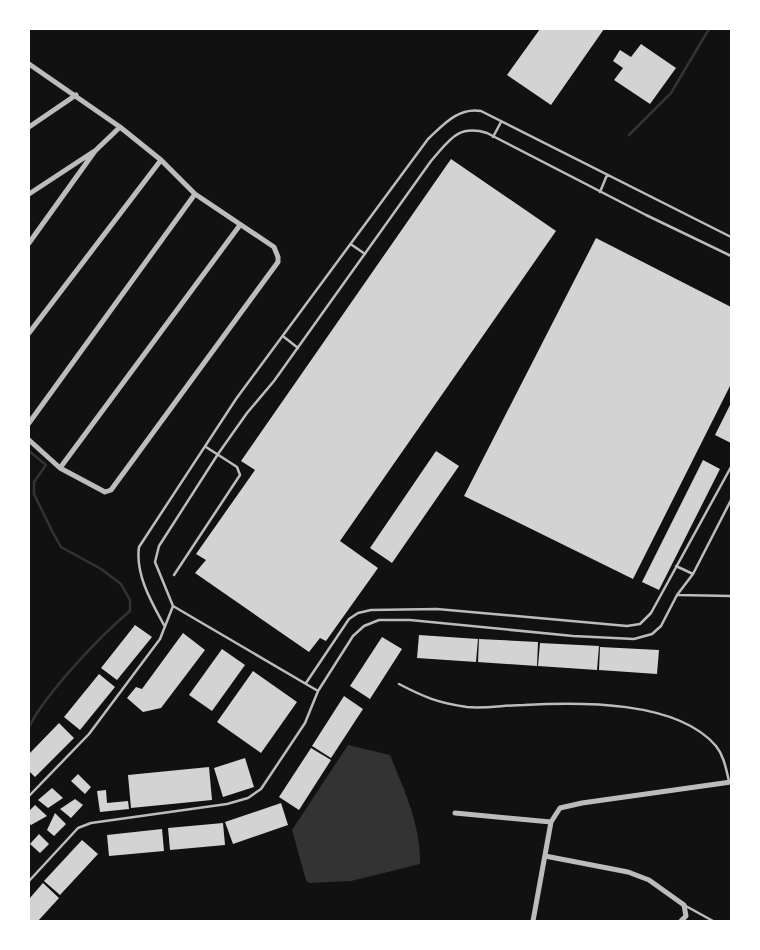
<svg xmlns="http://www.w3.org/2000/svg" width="760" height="950" viewBox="0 0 760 950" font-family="Signika,sans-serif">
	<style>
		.water { fill: #333 }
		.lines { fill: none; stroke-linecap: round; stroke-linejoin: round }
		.stream { stroke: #333; stroke-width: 2.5 }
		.building { fill: #d3d3d3 }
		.service { stroke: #bcbcbc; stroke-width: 2.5 }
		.minor { stroke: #bcbcbc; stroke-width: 5 }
	</style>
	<rect width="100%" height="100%" fill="#111"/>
	<path class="water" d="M 348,745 L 390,755 C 404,790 421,825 420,864 L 351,881 L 309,883 L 306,880 L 292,830 Z"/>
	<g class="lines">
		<path class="stream" d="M 629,135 L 671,93 L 709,29
			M 29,451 L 46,465 L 34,482 L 34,494 L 52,531 L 61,547 L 101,569 L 121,584 L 130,600 L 130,611 C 100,636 46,693 29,727"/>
	</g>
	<path class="building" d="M 540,29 L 604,29 L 551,105 L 507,75 Z
		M 641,44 L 676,68 L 650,104 L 614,80 L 623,68 L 613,61 L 620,50 L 631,57 Z
		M 451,159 L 556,231 L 340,541 L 378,568 L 326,641 L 320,638 L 309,652 L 195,573 L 206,560 L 196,554 L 255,470 L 241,461 Z
		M 596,238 L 731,307 L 731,384 L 633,579 L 464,496 Z
		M 731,403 L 731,443 L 715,435 Z
		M 436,451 L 459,466 L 392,563 L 370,548 Z
		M 703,460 L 720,469 L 659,590 L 642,582 Z
		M 135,625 L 152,637 L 117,680 L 101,668 Z
		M 183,633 L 205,650 L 161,708 L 143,712 L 127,698 L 136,687 L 142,689 Z
		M 419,635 L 478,639 L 476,662 L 417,658 Z
		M 382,637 L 402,649 L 370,699 L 350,686 Z
		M 479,639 L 538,642 L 537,666 L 478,662 Z
		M 540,643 L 599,646 L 597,670 L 538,666 Z
		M 600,647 L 659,650 L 657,674 L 599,670 Z
		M 222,649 L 245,665 L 212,711 L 189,695 Z
		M 253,671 L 297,702 L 261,753 L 217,722 Z
		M 99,674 L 115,687 L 80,730 L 64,717 Z
		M 344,696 L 363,709 L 331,758 L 312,746 Z
		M 59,723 L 74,738 L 35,777 L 29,771 L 29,754 Z
		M 311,748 L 331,760 L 299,810 L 279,797 Z
		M 245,758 L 254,787 L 223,797 L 214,768 Z
		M 209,767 L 212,800 L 131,808 L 128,775 Z
		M 78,774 L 91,787 L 85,794 L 71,781 Z
		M 52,788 L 63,798 L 48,808 L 38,800 Z
		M 106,790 L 107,803 L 128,801 L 129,809 L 100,812 L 97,791 Z
		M 75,799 L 83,805 L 71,818 L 60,809 Z
		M 281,803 L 288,825 L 233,844 L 225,822 Z
		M 35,805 L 47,816 L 31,825 L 29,824 L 29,811 Z
		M 55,813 L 66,824 L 54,836 L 47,830 Z
		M 223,823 L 225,845 L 170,850 L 168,828 Z
		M 162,829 L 164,851 L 109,856 L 107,835 Z
		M 39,834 L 49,844 L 40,853 L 30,844 Z
		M 82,840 L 98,854 L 60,895 L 44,881 Z
		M 43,883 L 59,898 L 38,921 L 29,921 L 29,899 Z"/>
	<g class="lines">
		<path class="service" d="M 493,137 L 501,122
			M 600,192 L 607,175
			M 352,245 L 365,254
			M 284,337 L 298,348
			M 676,566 L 693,574
			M 174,575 L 240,475 L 237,467 L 206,447
			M 678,595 L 731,596
			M 173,606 L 155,562 L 159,546 L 218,454 L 247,413 L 274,381 L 431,161 C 449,141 457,124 487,133 L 646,215 L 731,256
			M 165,627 C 152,603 135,575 139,547 L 236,399 L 428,139 C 443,125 458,107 481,111 L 731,237
			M 306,683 L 349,619 L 358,613 L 371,610 L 437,609 L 627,626 L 640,624 L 651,613 L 731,467
			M 399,684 C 424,697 438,703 467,707 C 485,709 505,705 524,705 C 579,702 677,700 716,746 C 724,756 726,769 729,781
			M 318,691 L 353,636 L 364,626 L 379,620 L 410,620 L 573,636 L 634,639 L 652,634 L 661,626 L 677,595 L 693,574 L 731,500
			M 29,796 L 89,734 L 160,639 L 173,606 L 318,691 L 305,723 L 261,789 L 248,798 L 227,804 L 91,823 L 78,828 L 29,881
			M 684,905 L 713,921"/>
		<path class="minor" d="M 29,64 L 120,127 L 161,160 L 195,194 L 274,247 L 278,257 L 278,262 L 111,490 L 105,492 L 60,468
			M 29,127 L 76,95
			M 29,194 L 93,152
			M 29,243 L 95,151 L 120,127
			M 29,333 L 161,160
			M 29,423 L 195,194
			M 29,440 L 60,468 L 240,225
			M 455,813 L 551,822
			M 545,856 L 628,872 L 649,880 L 684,905 L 686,916 L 681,921
			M 533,921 L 551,822 L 560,808 L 582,803 L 731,782"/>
	</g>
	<rect width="760" height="950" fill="none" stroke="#ffffff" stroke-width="60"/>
</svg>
